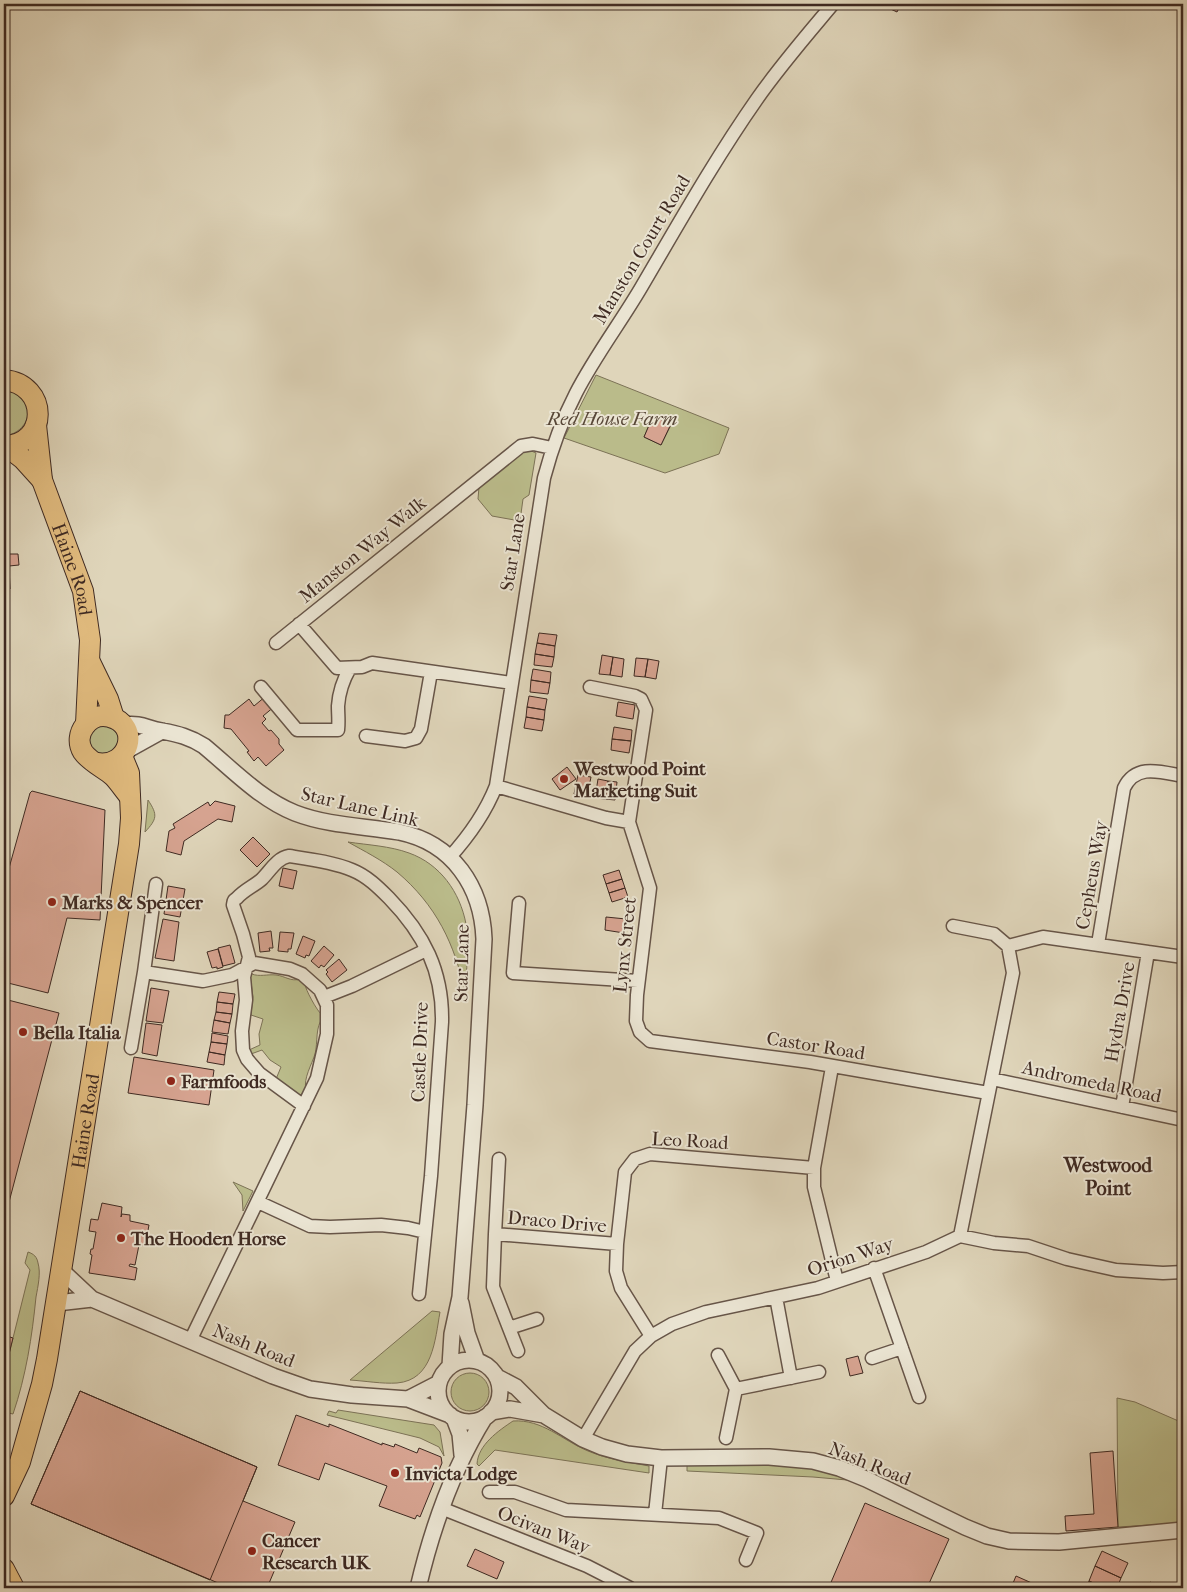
<svg xmlns="http://www.w3.org/2000/svg" width="1187" height="1592" viewBox="0 0 1187 1592" font-family="'IM FELL French Canon',serif">
	<style>
		.green { fill: #babb8a; stroke: #7c7256; fill-rule: evenodd }
		.building { fill: #d6a390; stroke: #3f2a22 }
		.lines { fill: none; stroke-linecap: round; stroke-linejoin: round }
		.minor-casing { stroke: #675548; stroke-width: 15 }
		.tertiary-casing { stroke: #675548; stroke-width: 18 }
		.primary-casing { stroke: #3f2a22; stroke-width: 22 }
		.minor { stroke: #eae4d2; stroke-width: 12 }
		.tertiary { stroke: #eae4d2; stroke-width: 15 }
		.primary { stroke: #e0ba7d; stroke-width: 20 }
		.poi-dot { fill: #8f2418; stroke: #eae4d2; stroke-width: 2 }
		.labels { text-anchor: middle; stroke-width: 4; stroke-linejoin: round; paint-order: stroke }
		.street-label { font-size: 19px; fill: #3f2a22; stroke: #eae4d2 }
		.park-label { font-size: 19px; font-style: italic; fill: #584737; stroke: #eae4d2 }
		.poi-label { font-size: 19px; font-weight: bold; fill: #3f2a22; stroke: #eae4d2; text-anchor: start }
		.neighbourhood-label { font-size: 20px; font-weight: bold; fill: #3f2a22; stroke: #eae4d2 }
	</style>
	<rect width="100%" height="100%" fill="#dfd5ba"/>
	<filter id="stains"><feTurbulence type="fractalNoise" baseFrequency=".004" numOctaves="4"/><feColorMatrix values="0 0 0 0 .2 0 0 0 0 .09 0 0 0 0 .02 0 0 0 .5 -.17"/></filter>
	<radialGradient id="worn" r=".72"><stop offset=".6" stop-color="#630" stop-opacity="0"/><stop offset="1" stop-color="#630" stop-opacity=".3"/></radialGradient>
	<path class="green" d="M 596,375 L 729,428 L 719,454 L 665,473 L 564,438 ZM 653,416 L 671,425 L 661,445 L 644,437 Z
		M 4,390 C 7,390 13,390 16,392 C 18,393 20,396 22,398 C 36,414 23,434 4,436 Z
		M 529,450 L 536,453 L 529,495 L 523,499 L 520,521 L 492,516 L 478,499 L 479,487 L 525,451 Z
		M 107,722 L 120,737 L 114,751 L 100,755 L 90,749 L 88,732 Z
		M 148,800 C 158,815 157,819 145,832 Z
		M 348,842 C 368,845 390,846 409,853 C 440,864 460,892 466,924 C 470,946 466,971 465,993 C 455,944 436,905 397,872 C 382,860 364,851 348,842 Z
		M 252,974 C 259,977 268,974 276,975 C 285,976 291,982 300,979 L 305,984 C 305,989 317,1011 322,1015 L 323,1018 C 315,1026 318,1043 315,1054 C 312,1064 303,1079 306,1089 L 301,1095 L 299,1096 L 276,1079 L 281,1067 L 270,1060 L 262,1050 L 251,1054 L 249,1050 L 260,1045 L 259,1034 L 263,1019 L 251,1015 L 251,1013 L 253,997 L 250,975 Z
		M 233,1182 L 253,1191 L 243,1211 L 242,1195 Z
		M 28,1252 C 34,1254 37,1257 38,1263 C 41,1273 38,1286 36,1297 C 32,1337 26,1376 13,1414 L 4,1412 L 4,1374 L 30,1270 L 25,1263 Z
		M 432,1311 L 440,1312 C 435,1340 433,1380 397,1383 C 382,1384 366,1381 350,1380 Z
		M451 1392a19 19 0 1 1 38 0a19 19 0 1 1-38 0Z
		M 1117,1398 L 1135,1402 L 1183,1423 L 1183,1523 L 1118,1527 Z
		M 338,1410 L 434,1425 L 440,1432 L 444,1456 L 439,1447 L 420,1438 L 327,1415 L 329,1411 L 336,1413 Z
		M 513,1421 C 542,1419 562,1440 588,1451 C 607,1459 628,1462 649,1466 L 649,1473 L 495,1450 L 479,1466 L 477,1464 C 478,1445 498,1431 513,1421 Z
		M 687,1463 C 718,1464 828,1458 847,1480 L 813,1477 L 687,1471 Z"/>
	<path class="building" d="M 880,4 L 901,4 L 897,12 Z
		M 653,416 L 671,424 L 661,445 L 644,437 Z
		M 4,482 L 8,554 L 18,554 L 19,565 L 9,566 L 10,589 L 4,589 Z
		M 539,633 L 557,635 L 555,646 L 537,643 Z
		M 537,643 L 555,646 L 554,657 L 535,654 Z
		M 535,654 L 554,657 L 552,667 L 534,665 Z
		M 602,655 L 613,657 L 610,675 L 599,674 Z
		M 613,657 L 624,659 L 622,677 L 610,675 Z
		M 636,658 L 648,659 L 645,677 L 634,676 Z
		M 648,659 L 659,661 L 656,679 L 645,677 Z
		M 533,669 L 551,672 L 550,683 L 531,680 Z
		M 531,680 L 550,683 L 548,694 L 530,692 Z
		M 272,691 L 281,701 L 263,716 L 266,719 L 262,723 L 269,731 L 271,730 L 279,739 L 279,744 L 284,750 L 266,766 L 258,757 L 254,761 L 247,752 L 249,751 L 231,729 L 224,728 L 225,715 L 229,715 L 249,699 L 254,706 Z
		M 529,696 L 547,699 L 545,710 L 527,707 Z
		M 618,702 L 635,705 L 633,719 L 616,716 Z
		M 527,707 L 545,710 L 544,720 L 526,717 Z
		M 526,717 L 544,720 L 542,731 L 524,728 Z
		M 614,727 L 632,730 L 631,741 L 612,739 Z
		M 612,739 L 631,741 L 629,753 L 611,750 Z
		M 567,767 L 576,779 L 560,790 L 552,779 Z
		M 578,775 L 591,777 L 587,797 L 574,794 Z
		M 598,779 L 608,781 L 605,799 L 595,798 Z
		M 608,781 L 617,782 L 615,800 L 605,799 Z
		M 32,791 L 105,810 L 100,920 L 67,918 L 48,993 L 4,982 L 4,886 L 30,793 Z
		M 215,801 L 235,806 L 232,822 L 218,819 L 184,841 L 181,855 L 166,851 L 169,831 L 175,828 L 173,824 L 208,802 L 210,806 Z
		M 253,837 L 270,854 L 257,867 L 240,850 Z
		M 283,868 L 297,871 L 293,889 L 279,886 Z
		M 619,870 L 622,879 L 606,884 L 603,875 Z
		M 622,879 L 625,888 L 609,893 L 606,884 Z
		M 168,886 L 185,889 L 180,917 L 164,914 Z
		M 625,888 L 628,897 L 612,902 L 609,893 Z
		M 606,917 L 626,919 L 624,933 L 605,930 Z
		M 163,919 L 179,922 L 174,961 L 155,958 Z
		M 271,931 L 273,948 L 269,948 L 270,951 L 260,952 L 258,933 Z
		M 280,932 L 294,933 L 291,949 L 288,949 L 288,952 L 278,951 Z
		M 303,936 L 315,941 L 309,956 L 306,955 L 305,958 L 296,954 Z
		M 230,945 L 235,963 L 223,966 L 218,948 Z
		M 324,946 L 334,955 L 324,967 L 321,965 L 319,968 L 311,961 Z
		M 218,949 L 223,967 L 217,969 L 217,967 L 212,968 L 207,952 Z
		M 339,959 L 347,970 L 332,982 L 326,974 L 328,972 L 326,970 Z
		M 151,988 L 169,991 L 163,1023 L 146,1021 Z
		M 219,992 L 235,994 L 233,1004 L 217,1002 Z
		M 4,999 L 59,1013 L 4,1221 Z
		M 217,1002 L 233,1004 L 232,1014 L 216,1012 Z
		M 216,1012 L 232,1014 L 230,1023 L 214,1020 Z
		M 214,1020 L 230,1023 L 228,1034 L 212,1032 Z
		M 146,1023 L 162,1025 L 157,1056 L 142,1053 Z
		M 212,1033 L 228,1036 L 227,1044 L 211,1042 Z
		M 211,1042 L 227,1044 L 225,1055 L 209,1052 Z
		M 209,1052 L 225,1055 L 224,1065 L 207,1062 Z
		M 134,1057 L 214,1070 L 209,1105 L 128,1093 Z
		M 102,1203 L 122,1207 L 121,1217 L 122,1214 L 130,1215 L 130,1221 L 149,1225 L 145,1246 L 139,1245 L 135,1265 L 130,1264 L 129,1266 L 137,1268 L 135,1280 L 89,1273 L 92,1255 L 90,1254 L 91,1249 L 93,1249 L 96,1232 L 89,1231 L 91,1219 L 98,1220 Z
		M 4,1335 L 13,1338 L 4,1374 Z
		M 858,1356 L 863,1373 L 850,1376 L 846,1359 Z
		M 80,1391 L 257,1467 L 243,1501 L 295,1522 L 267,1588 L 230,1588 L 31,1504 Z
		M 80,1391 L 257,1467 L 210,1580 L 31,1504 Z
		M 296,1415 L 329,1427 L 329,1424 L 382,1445 L 382,1443 L 394,1447 L 395,1444 L 417,1453 L 419,1448 L 441,1457 L 442,1463 L 420,1517 L 417,1515 L 415,1519 L 379,1506 L 387,1486 L 325,1463 L 319,1480 L 278,1465 Z
		M 1113,1451 L 1118,1527 L 1066,1531 L 1065,1516 L 1094,1514 L 1090,1453 Z
		M 865,1503 L 949,1539 L 927,1588 L 832,1588 L 829,1587 Z
		M 475,1549 L 504,1562 L 497,1579 L 467,1566 Z
		M 1102,1551 L 1128,1563 L 1121,1578 L 1095,1566 Z
		M 1095,1566 L 1121,1578 L 1117,1588 L 1104,1588 L 1089,1581 Z
		M 1016,1576 L 1043,1588 L 1011,1588 Z
		M 1089,1581 L 1104,1588 L 1086,1588 Z
		M 1150,1582 L 1165,1588 L 1147,1588 Z
		M 308,1583 L 365,1588 L 307,1588 Z"/>
	<g class="lines">
		<defs>
			<path id="minor" d="M 299,624 L 337,668 L 362,667 L 372,663 L 512,683
				M 276,643 L 521,446 L 533,444 L 552,448
				M 261,687 L 297,730 L 338,730 C 339,721 338,714 338,706 C 339,691 343,680 350,668
				M 590,687 L 635,696 L 641,699 L 646,710 L 629,822 L 650,888 L 637,995 L 636,1021 L 640,1032 L 650,1041 L 810,1062 L 988,1093
				M 366,736 L 405,741 L 416,738 L 421,729 L 431,672
				M 496,786 L 606,818 L 629,822
				M 449,858 C 469,836 485,814 496,786 L 544,478 C 552,448 562,420 576,393 C 595,356 621,322 642,286 C 679,223 715,159 757,99 C 780,66 807,35 833,4
				M 519,903 L 513,973 L 638,981
				M 953,926 L 994,934 L 1008,946 L 1013,973 L 960,1236
				M 1098,944 L 1124,788 C 1136,763 1161,772 1183,776
				M 1008,946 L 1043,937 L 1183,957
				M 144,972 L 203,981 L 232,975 L 254,963 L 290,969 L 302,974 L 320,990 L 327,1005 L 327,1034 L 317,1078 L 190,1341
				M 324,997 L 352,986 L 426,950
				M 131,1048 L 144,972 L 156,884
				M 832,1067 L 814,1168 L 814,1187 L 837,1281
				M 992,1079 L 1183,1120
				M 304,1106 L 259,1073 L 247,1059 L 243,1050 L 242,1031 L 246,1000 L 244,977 L 249,957 L 243,934 L 233,905 C 234,900 233,901 237,898 C 244,890 254,886 262,879 C 270,871 277,858 289,856 C 309,859 333,862 352,870 C 367,876 378,887 389,898 C 424,934 443,971 442,1022 L 431,1176 L 419,1294
				M 1122,1107 L 1148,952
				M 499,1159 L 495,1234 L 493,1287 L 518,1351
				M 258,1202 L 310,1226 L 330,1227 L 381,1225 L 408,1228 L 425,1232
				M 495,1234 L 617,1244
				M 874,1268 L 919,1397
				M 776,1297 L 791,1378
				M 509,1328 L 537,1319
				M 651,1336 L 621,1288 L 616,1271 L 617,1244 L 625,1172 L 635,1159 L 650,1154 L 814,1168
				M 718,1355 L 736,1389 L 726,1438
				M 872,1358 L 902,1348
				M 736,1389 L 819,1372
				M 583,1439 L 635,1351 L 651,1336 L 672,1324 L 706,1312 L 818,1288 L 926,1252 L 960,1236 L 994,1243 L 1028,1246 L 1067,1259 L 1116,1270 L 1163,1273 L 1183,1272
				M 489,1492 L 515,1492 L 566,1510 L 719,1518 L 757,1533 L 746,1560
				M 441,1508 L 587,1566 L 630,1588
				M 655,1514 L 661,1458"/>
			<path id="tertiary" d="M 123,725 C 143,723 145,728 162,731 C 178,734 190,737 204,746 C 233,770 260,799 295,813 C 329,826 365,826 399,832 C 453,843 482,887 484,939 L 475,1105 L 460,1297 L 452,1334 L 450,1366
				M 126,751 L 162,731
				M 61,1270 L 92,1299 L 273,1376 L 310,1389 L 352,1395 L 408,1399 L 450,1415
				M 57,1303 L 92,1299
				M 461,1303 L 467,1333 L 477,1361
				M438 1391a31 31 0 1 1 62 0a31 31 0 1 1-62 0Z
				M 497,1377 L 516,1387 L 544,1415 L 583,1439 L 602,1447 L 627,1454 L 661,1458 L 769,1457 L 813,1461 L 839,1468 L 866,1479 L 965,1527 L 987,1536 L 1009,1541 L 1059,1542 L 1183,1530
				M 408,1399 L 439,1383
				M 491,1412 L 510,1409 L 544,1415
				M 454,1418 L 460,1434 L 462,1455
				M 418,1588 C 432,1528 452,1470 485,1417"/>
			<g id="primary">
				<path d="M 4,380 C 49,384 49,445 4,446"/>
				<path id="s1" d="M 36,425 L 42,480 L 83,591 L 90,640 L 86,724"/>
				<path d="M 6,446 L 23,459 L 42,480"/>
				<path d="M 90,662 L 108,699 L 114,718"/>
				<path d="M 97,763 C 130,768 141,725 110,717 C 90,711 72,734 83,752 C 89,761 105,769 113,776 C 119,782 124,790 130,797"/>
				<path id="s2" d="M 4,1496 L 20,1462 L 42,1384 L 47,1359 L 129,844 L 131,818 L 129,773 L 122,756"/>
				<path d="M 4,1569 L 14,1588"/>
			</g>
		</defs>
		<use href="#minor" class="minor-casing"/>
		<use href="#tertiary" class="tertiary-casing"/>
		<use href="#primary" class="primary-casing"/>
		<use href="#minor" class="minor"/>
		<use href="#tertiary" class="tertiary"/>
		<use href="#primary" class="primary"/>
	</g>
	<g class="poi-dot">
		<circle cx="564" cy="779" r="5"/>
		<circle cx="52" cy="902" r="5"/>
		<circle cx="23" cy="1032" r="5"/>
		<circle cx="171" cy="1081" r="5"/>
		<circle cx="121" cy="1238" r="5"/>
		<circle cx="395" cy="1473" r="5"/>
		<circle cx="252" cy="1551" r="5"/>
	</g>
	<g class="labels">
		<g class="street-label">
			<text transform="translate(641 249) rotate(-59)" y="7">Manston Court Road</text>
			<text transform="translate(362 549) rotate(-39)" y="7">Manston Way Walk</text>
			<text transform="translate(512 552) rotate(-81)" y="7">Star Lane</text>
			<text dy="7" stroke="none"><textPath href="#s1" startOffset="150">Haine Road</textPath></text>
			<text transform="translate(360 806) rotate(13)" y="7">Star Lane Link</text>
			<text transform="translate(1091 875) rotate(-80)" y="7">Cepheus Way</text>
			<text transform="translate(624 945) rotate(-84)" y="7">Lynx Street</text>
			<text transform="translate(461 963) rotate(-89)" y="7">Star Lane</text>
			<text transform="translate(1119 1012) rotate(-80)" y="7">Hydra Drive</text>
			<text transform="translate(816 1045) rotate(9)" y="7">Castor Road</text>
			<text transform="translate(419 1052) rotate(-88)" y="7">Castle Drive</text>
			<text transform="translate(1092 1081) rotate(12)" y="7">Andromeda Road</text>
			<text dy="7" stroke="none"><textPath href="#s2" startOffset="385">Haine Road</textPath></text>
			<text transform="translate(690 1140) rotate(3)" y="7">Leo Road</text>
			<text transform="translate(557 1221) rotate(5)" y="7">Draco Drive</text>
			<text transform="translate(850 1256) rotate(-18)" y="7">Orion Way</text>
			<text transform="translate(254 1345) rotate(22)" y="7">Nash Road</text>
			<text transform="translate(870 1463) rotate(22)" y="7">Nash Road</text>
			<text transform="translate(544 1529) rotate(22)" y="7">Ocivan Way</text>
		</g>
		<g class="park-label">
			<text x="612" y="425">Red House Farm</text>
		</g>
		<g class="poi-label">
			<text x="574" y="775">Westwood Point<tspan x="574" dy="22">Marketing Suit</tspan></text>
			<text x="62" y="909">Marks &amp; Spencer</text>
			<text x="33" y="1039">Bella Italia</text>
			<text x="181" y="1088">Farmfoods</text>
			<text x="131" y="1245">The Hooden Horse</text>
			<text x="405" y="1480">Invicta Lodge</text>
			<text x="262" y="1547">Cancer<tspan x="262" dy="22">Research UK</tspan></text>
		</g>
		<g class="neighbourhood-label">
			<text x="1108" y="1172">Westwood<tspan x="1108" dy="23">Point</tspan></text>
		</g>
	</g>
	<rect width="1187" height="1592" fill="none" stroke="#dfd5ba" stroke-width="20"/>
	<rect x="5" y="5" width="1177" height="1582" fill="none" stroke="#3f2a22" stroke-width="2.5"/>
	<rect x="10" y="10" width="1167" height="1572" fill="none" stroke="#3f2a22"/>
	<rect width="100%" height="100%" filter="url(#stains)"/>
	<rect width="100%" height="100%" fill="url(#worn)"/>
</svg>
